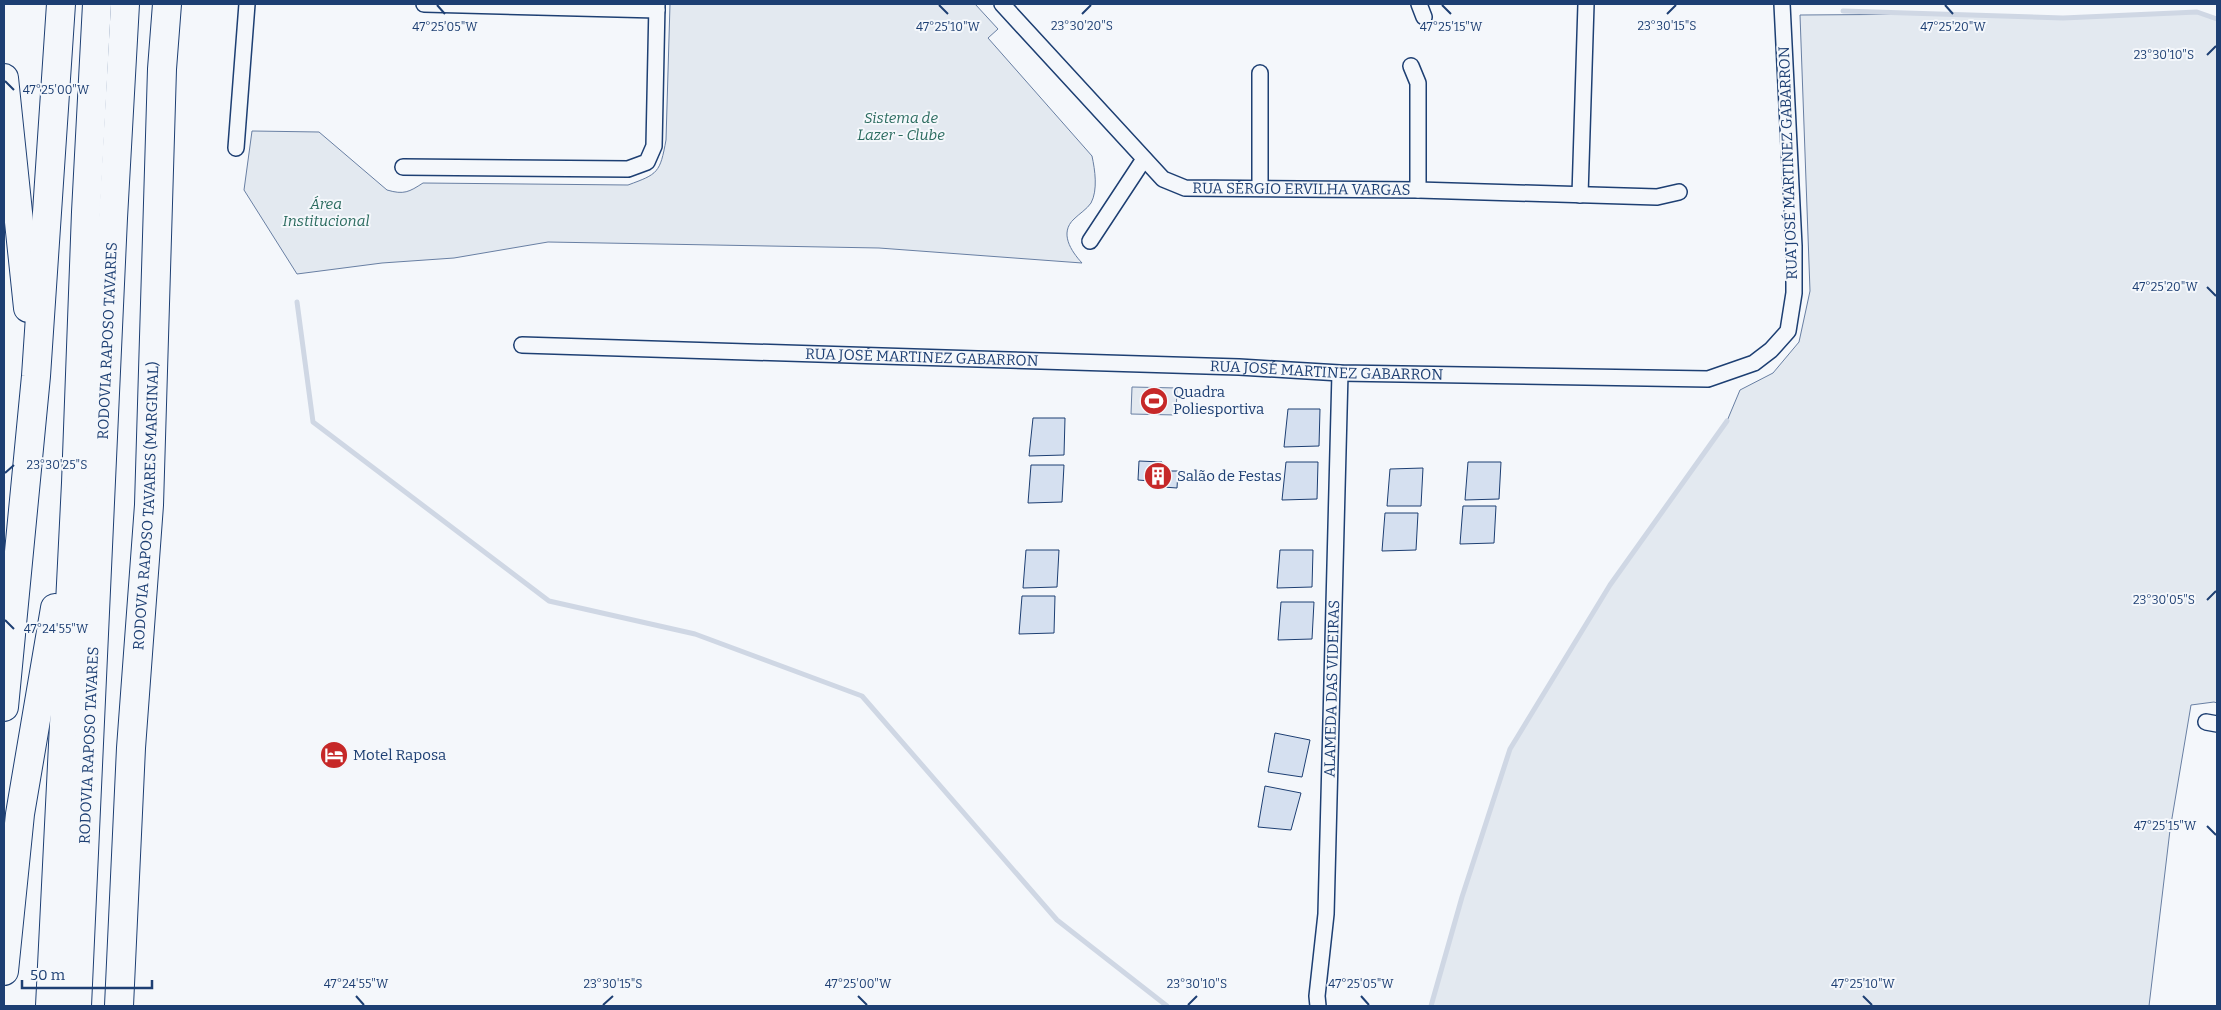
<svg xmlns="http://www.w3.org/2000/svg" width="2221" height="1010" viewBox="0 0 2221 1010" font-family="Bitter,serif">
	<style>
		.green { fill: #e3e9f0; stroke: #687fa3 }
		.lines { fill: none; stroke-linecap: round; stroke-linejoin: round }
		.stream { stroke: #cfd7e4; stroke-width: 5 }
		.building { fill: #d5e0f0; stroke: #1d3f73 }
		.street-casing { stroke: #1d3f73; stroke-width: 18 }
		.highway-casing { stroke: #1d3f73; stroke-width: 30 }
		.street { stroke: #f4f7fb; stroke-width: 15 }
		.highway { stroke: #f4f7fb; stroke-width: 28 }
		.ticks { fill: none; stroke: #1d3f73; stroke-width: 2 }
		.labels { text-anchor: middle; stroke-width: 4; stroke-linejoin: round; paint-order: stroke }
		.park-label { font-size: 15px; font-style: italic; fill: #2c6c60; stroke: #f4f7fb }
		.street-label { font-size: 15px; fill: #1d3f73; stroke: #f4f7fb }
		.poi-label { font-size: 15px; fill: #1d3f73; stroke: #f4f7fb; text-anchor: start }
		.ticks-label { font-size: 12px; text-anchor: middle; fill: #1d3f73; stroke: #f4f7fb; stroke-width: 4; stroke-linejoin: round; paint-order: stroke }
	</style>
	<rect width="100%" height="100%" fill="#f4f7fb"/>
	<path class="green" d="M 670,4 L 975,4 L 998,29 L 988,38 L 1092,156 C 1095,170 1098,190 1091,203 C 1087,209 1079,214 1074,219 C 1059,233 1071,251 1082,263 L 879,248 L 548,242 L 454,258 L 382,263 L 297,274 L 244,190 L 252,131 L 319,132 L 387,190 C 404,195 409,192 423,183 L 628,185 C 658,174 660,173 666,140 Z
		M 2197,12 L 2217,19 L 2217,703 L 2214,702 L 2191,705 L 2170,830 L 2149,1006 L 1431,1006 L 1462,897 L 1510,749 L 1610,585 L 1727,421 L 1740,390 L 1773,373 L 1799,342 L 1810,291 L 1800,15 L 1946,14 L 2063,18 Z
		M 1132,387 L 1177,388 L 1176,415 L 1131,414 Z"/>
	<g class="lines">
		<path class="stream" d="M 1843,11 L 2063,18 L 2197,12 L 2217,19
			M 297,302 L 313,422 L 549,601 L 695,634 L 862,696 L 1057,920 L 1167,1006
			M 1431,1006 L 1462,897 L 1510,749 L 1610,585 L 1727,421"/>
	</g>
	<path class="building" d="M 1288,409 L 1320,409 L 1319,446 L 1284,447 Z
		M 1033,418 L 1065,418 L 1064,455 L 1029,456 Z
		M 1139,461 L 1162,462 L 1161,471 L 1178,471 L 1177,488 L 1163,487 L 1163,482 L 1138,480 Z
		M 1286,462 L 1318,462 L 1317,499 L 1282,500 Z
		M 1468,462 L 1501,462 L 1499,499 L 1465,500 Z
		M 1031,465 L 1064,465 L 1062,502 L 1028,503 Z
		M 1423,468 L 1421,506 L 1387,506 L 1390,469 Z
		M 1463,506 L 1496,506 L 1494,543 L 1460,544 Z
		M 1385,513 L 1418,513 L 1416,550 L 1382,551 Z
		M 1026,550 L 1059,550 L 1057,587 L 1023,588 Z
		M 1280,550 L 1313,550 L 1312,587 L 1277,588 Z
		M 1022,596 L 1055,596 L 1054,633 L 1019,634 Z
		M 1281,602 L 1314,602 L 1312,639 L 1278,640 Z
		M 1275,733 L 1310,740 L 1302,777 L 1268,772 Z
		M 1265,786 L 1301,793 L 1291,830 L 1258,827 Z"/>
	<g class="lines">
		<defs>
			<g id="street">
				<path d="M 424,4 L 657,10"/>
				<path id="s1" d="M 1002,4 L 1163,179 L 1185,188 L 1418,190 L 1657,197 L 1679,192"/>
				<path d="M 1419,4 L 1424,17"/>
				<path d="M 1411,66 L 1418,83 L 1418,190"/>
				<path d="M 236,148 L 247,4"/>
				<path d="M 403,167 L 628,169 L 647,162 L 654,146 L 657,4"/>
				<path d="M 1260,188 L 1260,73"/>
				<path d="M 1580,195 L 1586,4"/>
				<path d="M 1090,241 L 1144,159"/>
				<path id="s2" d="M 522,345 L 1239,367 L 1340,373 L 1708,379 L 1754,363 L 1771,350 L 1788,331 L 1794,293 L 1794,246 L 1782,4"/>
				<path d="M 2206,722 L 2217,724"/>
				<path id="s3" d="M 1318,1006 L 1317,996 L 1326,914 L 1340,373"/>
			</g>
			<g id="highway">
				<path d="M 4,78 L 28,308"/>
				<path d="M 4,707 L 36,376 L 61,4"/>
				<path d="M 4,971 L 20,814 L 55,608"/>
				<path d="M 50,1006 L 76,483 L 86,212 L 97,4"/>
				<path id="s4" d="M 77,1006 L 113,218 L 125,4"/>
				<path id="s5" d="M 119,1006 L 131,748 L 149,505 L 162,69 L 167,4"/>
			</g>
		</defs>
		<use href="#street" class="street-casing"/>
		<use href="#highway" class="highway-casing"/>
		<use href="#street" class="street"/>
		<use href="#highway" class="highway"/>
	</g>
	<path class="ticks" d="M 437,5 L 445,14M 939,5 L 948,14M 1442,5 L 1451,14M 1945,5 L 1953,14M 1082,14 L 1091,5M 1667,14 L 1676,5M 2207,55 L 2216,46M 5,81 L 14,90M 2207,287 L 2216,296M 5,473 L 14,465M 2207,600 L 2216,591M 5,620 L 14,629M 2207,826 L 2216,835M 356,996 L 364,1005M 858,996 L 867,1005M 1361,996 L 1369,1005M 1863,996 L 1872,1005M 603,1005 L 613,996M 1188,1005 L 1197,996"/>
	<defs>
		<symbol id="stadium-disc" viewBox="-11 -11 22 22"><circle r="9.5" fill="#c62828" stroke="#f4f7fb"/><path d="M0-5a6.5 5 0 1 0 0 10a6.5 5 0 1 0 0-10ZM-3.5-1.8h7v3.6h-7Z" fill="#fff"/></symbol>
		<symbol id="building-disc" viewBox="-11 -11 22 22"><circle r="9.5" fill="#c62828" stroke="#f4f7fb"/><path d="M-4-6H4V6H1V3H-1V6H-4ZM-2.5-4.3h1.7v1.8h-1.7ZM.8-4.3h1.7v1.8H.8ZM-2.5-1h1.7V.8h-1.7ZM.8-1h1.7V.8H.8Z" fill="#fff"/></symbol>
		<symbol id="hotel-disc" viewBox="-11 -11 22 22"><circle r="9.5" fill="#c62828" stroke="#f4f7fb"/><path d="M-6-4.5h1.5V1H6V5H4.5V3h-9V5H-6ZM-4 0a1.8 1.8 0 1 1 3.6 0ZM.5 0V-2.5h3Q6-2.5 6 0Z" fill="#fff"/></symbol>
	</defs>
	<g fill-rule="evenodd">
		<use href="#stadium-disc" x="1138" y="385" width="32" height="32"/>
		<use href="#building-disc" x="1142" y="460" width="32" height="32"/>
		<use href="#hotel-disc" x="318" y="739" width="32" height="32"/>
	</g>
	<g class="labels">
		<g class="park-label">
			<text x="901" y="123">Sistema de<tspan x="901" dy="17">Lazer - Clube</tspan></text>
			<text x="326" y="209">Área<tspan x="326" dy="17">Institucional</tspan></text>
		</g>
		<g class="street-label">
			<text transform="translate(1788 163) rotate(-92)" y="5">RUA JOSÉ MARTINEZ GABARRON</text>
			<text dy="5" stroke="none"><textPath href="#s1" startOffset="378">RUA SÉRGIO ERVILHA VARGAS</textPath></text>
			<text dy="5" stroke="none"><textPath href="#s4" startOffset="666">RODOVIA RAPOSO TAVARES</textPath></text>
			<text dy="5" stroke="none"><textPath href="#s2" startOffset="400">RUA JOSÉ MARTINEZ GABARRON</textPath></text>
			<text dy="5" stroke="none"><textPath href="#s2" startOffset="805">RUA JOSÉ MARTINEZ GABARRON</textPath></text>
			<text dy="5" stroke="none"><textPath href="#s5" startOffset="501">RODOVIA RAPOSO TAVARES (MARGINAL)</textPath></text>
			<text dy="5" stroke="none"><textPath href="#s3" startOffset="318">ALAMEDA DAS VIDEIRAS</textPath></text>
			<text dy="5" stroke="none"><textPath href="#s4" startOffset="261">RODOVIA RAPOSO TAVARES</textPath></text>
		</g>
		<g class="poi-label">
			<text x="1173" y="397">Quadra<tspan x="1173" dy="17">Poliesportiva</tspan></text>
			<text x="1177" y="481">Salão de Festas</text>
			<text x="353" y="760">Motel Raposa</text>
		</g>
	</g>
	<g class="ticks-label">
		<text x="1082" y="30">23°30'20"S</text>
		<text x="1667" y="30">23°30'15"S</text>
		<text x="445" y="31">47°25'05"W</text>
		<text x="948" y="31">47°25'10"W</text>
		<text x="1451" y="31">47°25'15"W</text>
		<text x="1953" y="31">47°25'20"W</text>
		<text x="2164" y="59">23°30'10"S</text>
		<text x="56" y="94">47°25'00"W</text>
		<text x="2165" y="291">47°25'20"W</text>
		<text x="57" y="469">23°30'25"S</text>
		<text x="2164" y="604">23°30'05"S</text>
		<text x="56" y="633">47°24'55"W</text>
		<text x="2165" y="830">47°25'15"W</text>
		<text x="356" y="988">47°24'55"W</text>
		<text x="858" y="988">47°25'00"W</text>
		<text x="1361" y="988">47°25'05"W</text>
		<text x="1863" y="988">47°25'10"W</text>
		<text x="613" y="988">23°30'15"S</text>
		<text x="1197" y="988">23°30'10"S</text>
	</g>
	<rect width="2221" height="1010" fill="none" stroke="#1d3f73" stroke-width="10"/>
	<path d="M22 980v8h130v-8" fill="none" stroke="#1d3f73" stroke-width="2.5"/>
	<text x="30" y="980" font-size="15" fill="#1d3f73" stroke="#f4f7fb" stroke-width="4" paint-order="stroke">50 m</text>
</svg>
